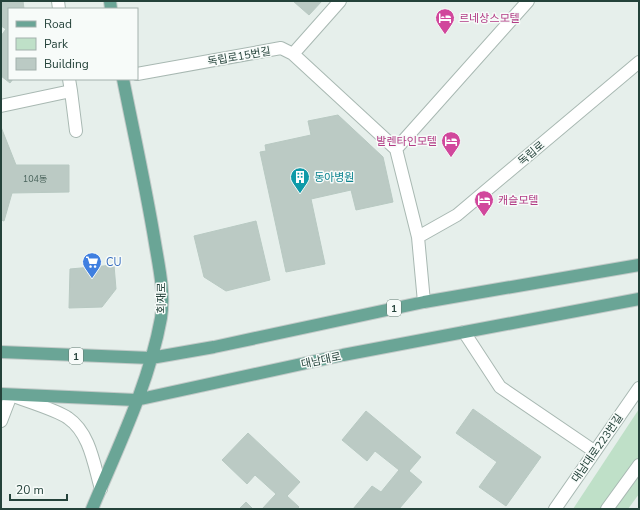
<svg xmlns="http://www.w3.org/2000/svg" width="640" height="510" viewBox="0 0 640 510" font-family="'Nunito Sans','Noto Sans KR',sans-serif">
	<style>
		.green { fill: #bfe0c8 }
		.building { fill: #bbcac4; stroke: #b8c9c2 }
		.lines { fill: none; stroke-linecap: round; stroke-linejoin: round }
		.minor-casing { stroke: #a8b8b2; stroke-width: 14 }
		.major-casing { stroke: #c2cac8; stroke-width: 14 }
		.minor { stroke: #fff; stroke-width: 12 }
		.major { stroke: #6aa596; stroke-width: 12 }
		.labels { text-anchor: middle; stroke-width: 3; stroke-linejoin: round; paint-order: stroke }
		.number-label { font-size: 9px; fill: #4a645c }
		.shield { fill: #f7fbf9; stroke: #637a73; stroke-width: 1 }
		.shield-label { font-size: 10px; font-weight: bold; fill: #24423a }
		.hotel-label { font-size: 11px; fill: #b23c85; stroke: #f7fbf9; text-anchor: start }
		.street-label { font-size: 11px; fill: #24423a; stroke: #f7fbf9 }
		.culture-label { font-size: 11px; fill: #0d838f; stroke: #f7fbf9; text-anchor: start }
		.shop-label { font-size: 11px; fill: #366cbe; stroke: #f7fbf9; text-anchor: start }
	</style>
	<rect width="100%" height="100%" fill="#e6efeb"/>
	<path class="green" d="M 639,409 L 639,494 L 628,509 L 573,509 Z"/>
	<path class="building" d="M 1,1 L 23,1 L 24,9 L 9,9 L 9,79 L 13,79 L 10,83 L 1,76 L 1,36 L 6,29 L 1,26 Z
		M 293,1 L 322,1 L 309,15 Z
		M 338,115 L 383,157 L 393,202 L 356,210 L 351,190 L 311,199 L 325,264 L 286,272 L 260,152 L 266,151 L 265,145 L 311,135 L 308,121 Z
		M 1,127 L 16,165 L 69,165 L 69,192 L 12,193 L 4,221 L 1,220 Z
		M 256,221 L 270,280 L 226,291 L 204,277 L 194,236 Z
		M 114,265 L 116,289 L 102,307 L 69,308 L 70,269 Z
		M 473,409 L 541,457 L 506,506 L 479,487 L 497,462 L 456,433 Z
		M 366,411 L 421,457 L 409,471 L 422,482 L 399,509 L 353,509 L 372,486 L 381,492 L 399,470 L 375,451 L 367,461 L 342,440 Z
		M 248,433 L 300,482 L 287,496 L 299,507 L 297,509 L 262,509 L 276,494 L 255,475 L 247,484 L 222,460 Z
		M 246,502 L 253,509 L 239,509 Z"/>
	<g class="lines">
		<defs>
			<path id="minor" d="M 58,1 L 59,9
				M 293,54 L 340,1
				M 137,74 L 281,48 L 293,54 L 396,149 L 418,237 L 424,302
				M 71,91 L 76,131
				M 1,106 L 71,91 L 69,79
				M 396,149 L 528,1
				M 418,237 L 457,215 L 639,62
				M 464,332 L 500,387 L 594,451
				M 1,421 L 11,395 C 26,401 57,410 68,418 C 90,433 94,465 101,489
				M 555,509 L 639,388
				M 607,509 L 639,465"/>
			<path id="major" d="M 110,1 L 111,9
				M 1,352 L 151,358 L 214,347 L 424,302 L 639,265
				M 1,394 L 136,400 L 343,355 L 639,299
				M 92,509 C 118,447 149,384 161,318 C 165,293 159,267 155,243 C 146,188 134,134 123,79"/>
		</defs>
		<use href="#minor" class="minor-casing"/>
		<use href="#major" class="major-casing"/>
		<use href="#minor" class="minor"/>
		<use href="#major" class="major"/>
	</g>
	<defs>
		<symbol id="hotel-pin" viewBox="-11 -11 22 30"><path d="M0 17L-7.5 6A9.5 9.5 0 1 1 7.5 6Z" fill="#d1479c" stroke="#f7fbf9"/><path d="M-6-4.5h1.5V1H6V5H4.5V3h-9V5H-6ZM-4 0a1.8 1.8 0 1 1 3.6 0ZM.5 0V-2.5h3Q6-2.5 6 0Z" fill="#fff"/></symbol>
		<symbol id="building-pin" viewBox="-11 -11 22 30"><path d="M0 17L-7.5 6A9.5 9.5 0 1 1 7.5 6Z" fill="#0f9aa8" stroke="#f7fbf9"/><path d="M-4-6H4V6H1V3H-1V6H-4ZM-2.5-4.3h1.7v1.8h-1.7ZM.8-4.3h1.7v1.8H.8ZM-2.5-1h1.7V.8h-1.7ZM.8-1h1.7V.8H.8Z" fill="#fff"/></symbol>
		<symbol id="supermarket-pin" viewBox="-11 -11 22 30"><path d="M0 17L-7.5 6A9.5 9.5 0 1 1 7.5 6Z" fill="#3f7fe0" stroke="#f7fbf9"/><path d="M-6-5.5h2.5l.6 2H6L4.5 2H-2.5L-4.4-4H-6ZM-1.5 3.2a1.3 1.3 0 1 0 .1 0ZM3 3.2a1.3 1.3 0 1 0 .1 0Z" fill="#fff"/></symbol>
	</defs>
	<g fill-rule="evenodd">
		<use href="#hotel-pin" x="434" y="7" width="22" height="30"/>
		<use href="#hotel-pin" x="440" y="130" width="22" height="30"/>
		<use href="#building-pin" x="289" y="166" width="22" height="30"/>
		<use href="#hotel-pin" x="473" y="189" width="22" height="30"/>
		<use href="#supermarket-pin" x="81" y="251" width="22" height="30"/>
	</g>
	<g class="labels">
		<g class="number-label">
			<text x="35" y="182">104동</text>
		</g>
		<g class="shield">
			<rect x="387" y="300" width="14" height="16" rx="3"/>
			<rect x="69" y="348" width="14" height="16" rx="3"/>
		</g>
		<g class="shield-label">
			<text x="394" y="312">1</text>
			<text x="76" y="360">1</text>
		</g>
		<g class="hotel-label">
			<text x="459" y="22">르네상스모텔</text>
			<text x="437" y="145" text-anchor="end">발렌타인모텔</text>
			<text x="498" y="204">캐슬모텔</text>
		</g>
		<g class="street-label">
			<text transform="translate(239 56) rotate(-10)" y="4">독립로15번길</text>
			<text transform="translate(531 153) rotate(-40)" y="4">독립로</text>
			<text transform="translate(161 298) rotate(-90)" y="4">회재로</text>
			<text transform="translate(321 360) rotate(-12)" y="4">대남대로</text>
			<text transform="translate(597 448) rotate(-55)" y="4">대남대로223번길</text>
		</g>
		<g class="culture-label">
			<text x="314" y="181">동아병원</text>
		</g>
		<g class="shop-label">
			<text x="106" y="266">CU</text>
		</g>
	</g>
	<rect width="640" height="510" fill="none" stroke="#24423a" stroke-width="4"/>
	<rect x="8" y="8" width="130" height="72" fill="#f7fbf9" stroke="#a3b1ad"/>
	<rect x="16" y="21" width="20" height="6" fill="#6aa596" stroke="#a3b1ad"/>
	<text x="44" y="28" font-size="12" fill="#24423a">Road</text>
	<rect x="16" y="38" width="20" height="12" fill="#bfe0c8" stroke="#a3b1ad"/>
	<text x="44" y="48" font-size="12" fill="#24423a">Park</text>
	<rect x="16" y="58" width="20" height="12" fill="#bbcac4" stroke="#a3b1ad"/>
	<text x="44" y="68" font-size="12" fill="#24423a">Building</text>
	<path d="M10 494v6h57v-6" fill="none" stroke="#24423a" stroke-width="2"/>
	<text x="16" y="494" font-size="12" fill="#24423a" stroke="#f7fbf9" stroke-width="3" paint-order="stroke">20 m</text>
</svg>
